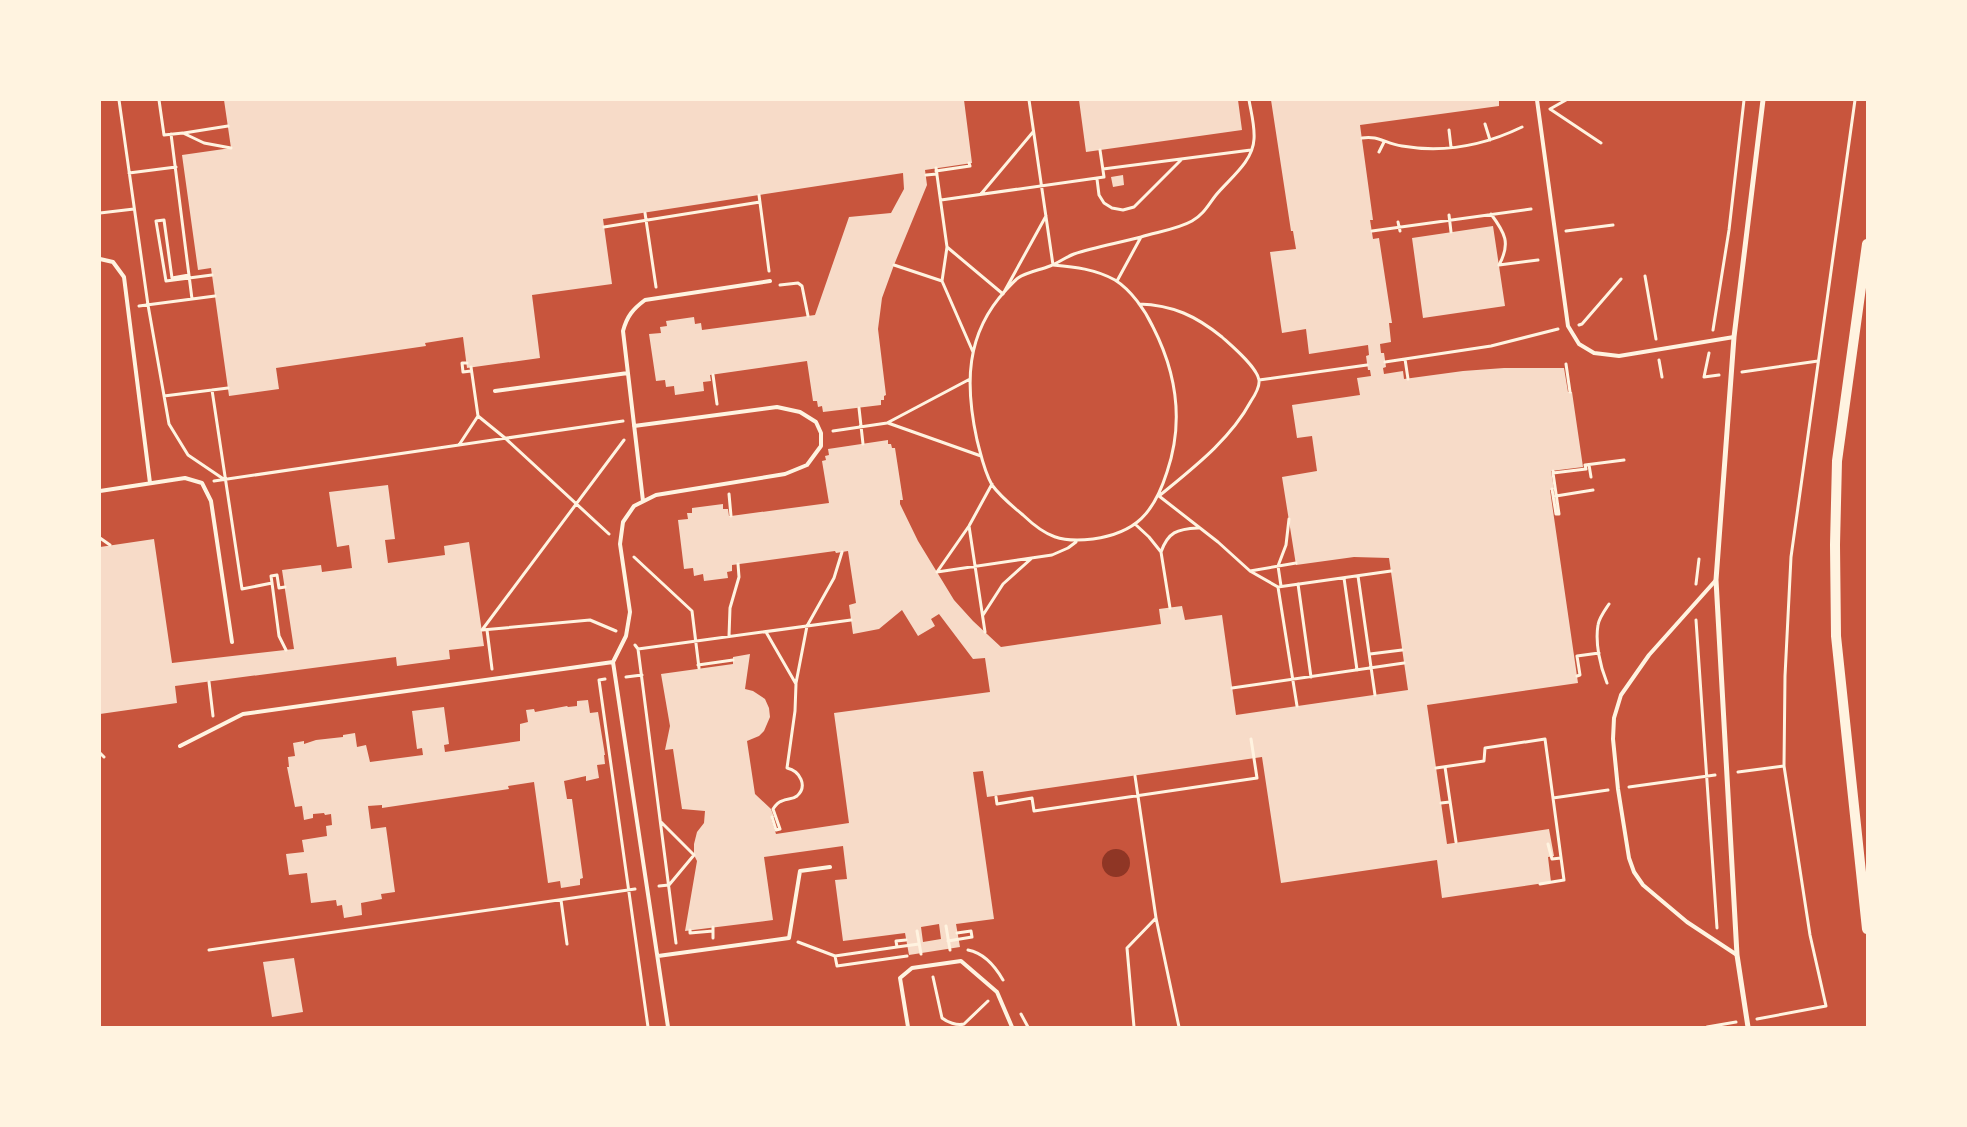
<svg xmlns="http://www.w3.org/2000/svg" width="1967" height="1127" viewBox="0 0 1967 1127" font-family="Figtree,sans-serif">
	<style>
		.water { fill: #8f3625 }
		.building { fill: #f7dbc8; fill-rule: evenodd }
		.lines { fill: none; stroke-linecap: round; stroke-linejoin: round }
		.path { stroke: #fff3e0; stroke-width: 3 }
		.service { stroke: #fff3e0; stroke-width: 4 }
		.minor { stroke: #fff3e0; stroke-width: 5 }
		.secondary { stroke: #fff3e0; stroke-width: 10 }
	</style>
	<rect width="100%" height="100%" fill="#c8553d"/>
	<path class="water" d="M1102 863a14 14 0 1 1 28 0a14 14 0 1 1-28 0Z"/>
	<path class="building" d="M 224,100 L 964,100 L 972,163 L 925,170 L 927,185 L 894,265 L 882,298 L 878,329 L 886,395 L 884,396 L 884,400 L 881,400 L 881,405 L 823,412 L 822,406 L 818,407 L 817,401 L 813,401 L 807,361 L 710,375 L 711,381 L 703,382 L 704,391 L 675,395 L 674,386 L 666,387 L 665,380 L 656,381 L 649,334 L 661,333 L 660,327 L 667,326 L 666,321 L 694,317 L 695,324 L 701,323 L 702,330 L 815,315 L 849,217 L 891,213 L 904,189 L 903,173 L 603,219 L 612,284 L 532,295 L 540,358 L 467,368 L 463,337 L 425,343 L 426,346 L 276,368 L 279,389 L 229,396 L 211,268 L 198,270 L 182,155 L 231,148 Z
		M 1079,100 L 1238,100 L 1242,130 L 1086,152 Z
		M 1271,100 L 1499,100 L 1499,106 L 1360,125 L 1373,220 L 1370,220 L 1373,239 L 1379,238 L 1392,323 L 1389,323 L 1391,342 L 1380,344 L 1381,353 L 1384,353 L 1386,367 L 1383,368 L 1384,374 L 1403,371 L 1404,379 L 1463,371 L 1504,368 L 1564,368 L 1568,392 L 1572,392 L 1583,467 L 1551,471 L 1554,489 L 1550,490 L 1578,683 L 1427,705 L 1447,844 L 1549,829 L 1554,856 L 1548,857 L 1551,882 L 1442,898 L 1437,860 L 1281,883 L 1262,757 L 987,797 L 983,771 L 973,772 L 994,919 L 956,924 L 960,947 L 909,955 L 905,933 L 843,941 L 835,880 L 847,879 L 843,846 L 764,857 L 773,920 L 685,931 L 697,861 L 694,855 L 694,844 L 697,832 L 704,823 L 705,811 L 682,809 L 673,749 L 665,750 L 670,726 L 661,674 L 733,664 L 733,657 L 750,654 L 745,689 L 753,691 L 765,699 L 769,708 L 770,717 L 764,731 L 759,736 L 747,741 L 755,794 L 771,809 L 774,817 L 771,818 L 776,834 L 849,823 L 834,713 L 990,692 L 985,658 L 973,659 L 939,614 L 931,619 L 935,626 L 918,636 L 902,610 L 879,629 L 853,634 L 849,605 L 856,603 L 848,551 L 836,553 L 835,551 L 732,565 L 732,571 L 727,572 L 728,578 L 704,581 L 703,574 L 694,576 L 693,568 L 684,569 L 678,520 L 688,519 L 687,513 L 692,513 L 692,508 L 723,504 L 723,509 L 728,509 L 729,516 L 731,516 L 829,503 L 822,461 L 826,460 L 825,456 L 829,455 L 828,449 L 888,440 L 888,444 L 891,444 L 892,448 L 895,448 L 903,500 L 900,500 L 900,504 L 918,541 L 954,600 L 973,621 L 1001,647 L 1161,624 L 1159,609 L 1182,606 L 1185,620 L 1222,615 L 1236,715 L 1408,690 L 1389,558 L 1354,557 L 1296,565 L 1282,477 L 1317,471 L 1312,436 L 1297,438 L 1292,405 L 1360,395 L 1357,378 L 1371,376 L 1370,370 L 1368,370 L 1366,356 L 1369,355 L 1368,345 L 1309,354 L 1306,329 L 1282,333 L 1270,252 L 1296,249 L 1293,231 L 1291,231 ZM 939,924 L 941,939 L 923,942 L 921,927 Z
		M 1123,175 L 1124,185 L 1113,187 L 1111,177 Z
		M 1493,226 L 1505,306 L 1423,318 L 1412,238 Z
		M 388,485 L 395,539 L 385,540 L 388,563 L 445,555 L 444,546 L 469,542 L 484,646 L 449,650 L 450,659 L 397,666 L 396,657 L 175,686 L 177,703 L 100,714 L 100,547 L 154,539 L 172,663 L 294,649 L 282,570 L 321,565 L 322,572 L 352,568 L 349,545 L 337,547 L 329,492 Z
		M 588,700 L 590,713 L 598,712 L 605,755 L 604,755 L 605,764 L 597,765 L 599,778 L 586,781 L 586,776 L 564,781 L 567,799 L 572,799 L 583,878 L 580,879 L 580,885 L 561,888 L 560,881 L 548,883 L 534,782 L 508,786 L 509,789 L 382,808 L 382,805 L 368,806 L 371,829 L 386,827 L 395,892 L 381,894 L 382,899 L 361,903 L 362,915 L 344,918 L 342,905 L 337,906 L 336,900 L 311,903 L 307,873 L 289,875 L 286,854 L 304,852 L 302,840 L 327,836 L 326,826 L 332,825 L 331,814 L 325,815 L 324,813 L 313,814 L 313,818 L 304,820 L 302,806 L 295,807 L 287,767 L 289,767 L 288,757 L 295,756 L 293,743 L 304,741 L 304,744 L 316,740 L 343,737 L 343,735 L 355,733 L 357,747 L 366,745 L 370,762 L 423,755 L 422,748 L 417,749 L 412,711 L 444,707 L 449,744 L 444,745 L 445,752 L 520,741 L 520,724 L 528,722 L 526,710 L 534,709 L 535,712 L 567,706 L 568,707 L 577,706 L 577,701 Z
		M 294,958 L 303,1012 L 272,1017 L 263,962 Z"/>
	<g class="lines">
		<path class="path" d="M 119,100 L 148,305 L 169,424 L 188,455 L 225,480
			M 159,100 L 164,135 L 183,133 L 204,143 L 231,148
			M 1029,100 L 1053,265
			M 1550,109 L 1601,143
			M 1550,109 L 1566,100
			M 1485,124 L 1490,140
			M 1449,130 L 1451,147
			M 184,133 L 228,126
			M 171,134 L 192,299
			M 1362,138 C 1378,135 1386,144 1402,146 C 1443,153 1485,145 1522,127
			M 1379,152 L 1384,142
			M 936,168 L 947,247 L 942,281
			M 1103,169 L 1251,150
			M 936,171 L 970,166 L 969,163
			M 129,173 L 176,167
			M 926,175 L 937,174
			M 1097,179 L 1099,195 L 1104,203 L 1112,208 L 1123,210 L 1134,207 L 1181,160
			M 981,194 L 1033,132
			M 759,195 L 769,271
			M 941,200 L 1104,177 L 1100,150
			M 100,213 L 134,209
			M 645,213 L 656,287
			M 1491,214 C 1505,233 1511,243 1499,265
			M 1449,215 L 1451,232
			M 1398,222 L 1400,231
			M 604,227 L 760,202
			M 1372,231 L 1531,209
			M 1566,231 L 1613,225
			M 947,247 L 1003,294 L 1046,216
			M 894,265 L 942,281 L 973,352
			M 1053,265 C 1075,267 1095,269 1115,280 C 1131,290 1145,310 1153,327 C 1177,374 1184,422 1167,472 C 1154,513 1136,533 1093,539 C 1061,543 1046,537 1023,515 C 1012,506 1000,496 992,485 C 984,471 981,455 977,440 C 965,385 965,334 1006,290 C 1010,286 1014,281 1018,278 C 1027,272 1040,270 1050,266 C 1058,263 1066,257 1074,254 C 1095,247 1119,243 1141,237
			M 1499,265 L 1538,260
			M 189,275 L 172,278 L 164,220 L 156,221 L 166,281 L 212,275
			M 1645,276 L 1656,339
			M 1117,281 L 1141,237 C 1157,232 1178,229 1192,221 C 1204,214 1208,205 1216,195 C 1229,179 1253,162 1254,139 C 1255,126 1251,112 1249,100
			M 780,285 L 798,283 L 802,286 L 808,316
			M 1139,304 C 1173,305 1196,316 1222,337 C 1232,346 1257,367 1259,380 C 1260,387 1255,395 1251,401 C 1230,440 1193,468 1159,496 L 1218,542 L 1250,571 L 1278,587 L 1297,706
			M 139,306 L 215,296
			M 1579,325 L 1582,324 L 1621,279
			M 1713,330 L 1729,230 L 1744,100
			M 1709,353 L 1704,377 L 1719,375
			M 1405,359 L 1408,379
			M 1659,360 L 1662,377
			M 1385,362 L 1491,346 L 1558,329
			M 467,363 L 462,363 L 463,372 L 471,371
			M 1566,364 L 1570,392
			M 471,367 L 478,416 L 505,438 L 609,534
			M 1742,372 L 1818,361
			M 713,375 L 717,404
			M 1259,380 L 1367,365
			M 212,390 L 242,589 L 272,583 L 279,636 L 286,650
			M 164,396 L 228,388
			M 859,408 L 863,444
			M 888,423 L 981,456
			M 833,431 L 887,423 L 970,379
			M 459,445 L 478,416
			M 1589,465 L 1591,477
			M 1553,471 L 1553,473 L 1586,469 L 1585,465 L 1624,460
			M 214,481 L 623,421
			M 1552,489 L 1556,514 L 1559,514 L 1553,473
			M 729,494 L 731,516
			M 1556,496 L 1593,490
			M 1135,524 L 1149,537 L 1161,552 L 1170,608
			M 969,526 L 985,632
			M 100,538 L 110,545
			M 1161,552 C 1168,532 1177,529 1198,528
			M 634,557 L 692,611 L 699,668
			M 1250,571 L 1296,563
			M 937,572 L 1052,555 L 1068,548 L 1076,542
			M 937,572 L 969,526 L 992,484
			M 1358,576 L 1375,695
			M 1344,578 L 1357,670
			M 272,583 L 271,576 L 277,575 L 279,588 L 285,587
			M 1298,584 L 1311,677
			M 1696,584 L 1699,559
			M 1281,586 L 1278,566 L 1286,545 L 1289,519
			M 1278,587 L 1391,571
			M 983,615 L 1003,584 L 1032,558
			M 1696,620 L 1717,928
			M 482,630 L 590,620 L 616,631
			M 482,630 L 624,440
			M 487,630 L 492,669
			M 766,632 L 796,684 L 795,711 L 787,768 C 800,771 808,786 797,796 C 792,800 787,798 782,801 C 778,802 775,806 773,809 L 780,829 L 776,830 L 772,817
			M 729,636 L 730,608 L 739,577 L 738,564
			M 635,645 L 638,649 L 851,620
			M 638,649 L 676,943
			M 1370,654 L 1402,650
			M 698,665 L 733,660
			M 1577,676 L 1580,675 L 1577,656 L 1599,653
			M 626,677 L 642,675
			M 605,679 L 599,680 L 648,1027
			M 209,682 L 213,716
			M 796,683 L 807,626 L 834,578 L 842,552
			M 1607,683 C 1600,666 1595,643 1598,625 C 1599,618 1605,610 1609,604
			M 1232,688 L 1404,663
			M 100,753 L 104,757
			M 1445,767 L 1456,842
			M 1436,768 L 1484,761 L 1485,748 L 1545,739 L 1553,798 L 1608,790
			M 1738,772 L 1784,766
			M 1135,776 L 1156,918 L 1179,1027
			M 1629,787 L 1715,775
			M 996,797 L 997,804 L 1032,798 L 1034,811 L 1257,778 L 1251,739
			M 1441,803 L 1450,802
			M 1548,844 L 1552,859 L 1561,858
			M 1540,884 L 1564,880 L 1553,798
			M 659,886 L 669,885 L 694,855 L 661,822
			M 561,900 L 567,944
			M 946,926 L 950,950
			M 690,930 L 690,933 L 713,931
			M 917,931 L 921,954
			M 713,938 L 713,927
			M 906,940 L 896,941 L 897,947 L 919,944
			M 948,941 L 972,937 L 971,931 L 957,933
			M 798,942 L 835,956 L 837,966 L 907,956
			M 209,950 L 635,889
			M 968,950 C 984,953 995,966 1003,980
			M 835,956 L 897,947
			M 933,977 L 942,1018 C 947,1022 957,1026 964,1024 L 988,1001
			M 1021,1014 L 1028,1027
			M 1757,1019 L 1826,1006 L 1810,935 L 1784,766 L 1785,676 L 1791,557 L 1855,100
			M 1134,1027 L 1127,948 L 1156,918
			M 1707,1027 L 1736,1022"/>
		<path class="service" d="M 1537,100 L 1568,326 L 1579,344 L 1594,353 L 1619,356 L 1734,337
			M 100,259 L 113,262 L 124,277 L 150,483
			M 495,391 L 628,373
			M 634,426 L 777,407 L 800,412 L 816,422 L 821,433 L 821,446 L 807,465 L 785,474 L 656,495 L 634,506 L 623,522 L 620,544 L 630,612 L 626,636 L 613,662 L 668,1027
			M 100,491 L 185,478 L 202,483 L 211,501 L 232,642
			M 643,501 L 623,331 C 627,316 633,309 645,300 L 770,281
			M 1716,580 L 1649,655 L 1621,695 L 1614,718 L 1613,739 L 1618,789 L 1629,858 L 1634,872 L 1643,885 L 1662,901 L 1687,922 L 1737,955
			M 180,746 L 243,714 L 613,662
			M 658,956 L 789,938 L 800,871 L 830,867
			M 908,1027 L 900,978 L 912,968 L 961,961 L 997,992 L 1012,1027"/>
		<path class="minor" d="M 1748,1027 L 1737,955 L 1716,580 L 1734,337 L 1763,100"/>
		<path class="secondary" d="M 1867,244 L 1837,461 L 1835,545 L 1836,636 L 1867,929"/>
	</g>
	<rect width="1967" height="1127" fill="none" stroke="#fff3e0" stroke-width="202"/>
</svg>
